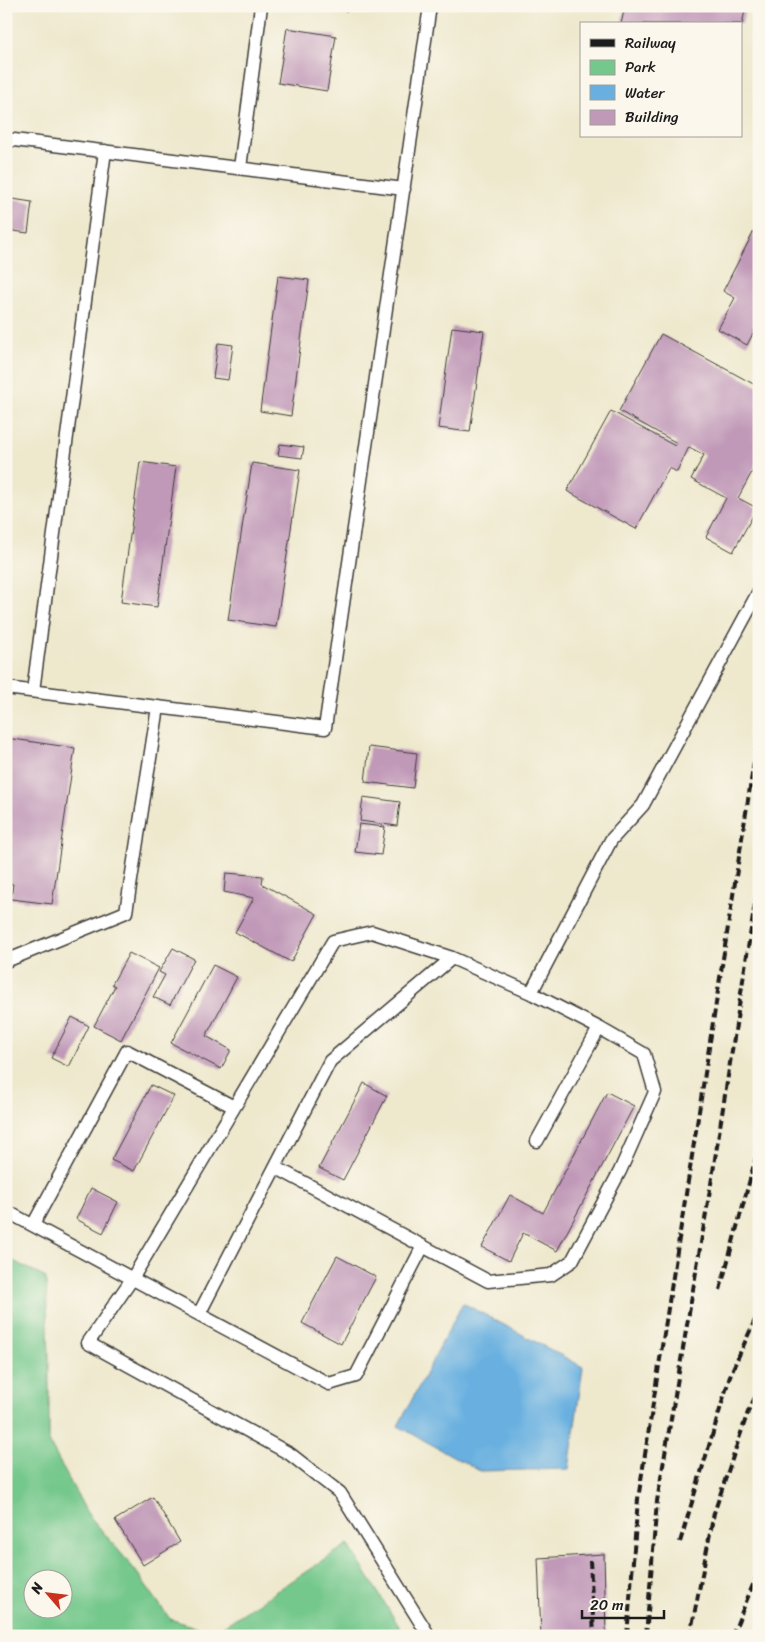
<svg xmlns="http://www.w3.org/2000/svg" width="765" height="1642" viewBox="0 0 765 1642" font-family="Sriracha,sans-serif">
	<style>
		.green { fill: #74c88c; stroke: #487254; fill-rule: evenodd }
		.water { fill: #69b0e0; stroke: #42667e }
		.building { fill: #c098b8 }
		.lines { fill: none; stroke-linecap: round; stroke-linejoin: round }
		.service-casing { stroke: #3c3b37; stroke-width: 15 }
		.service { stroke: #fff; stroke-width: 12 }
		.rail { stroke: #1c1c1c; stroke-width: 4; stroke-dasharray: 8 4; stroke-linecap: butt }
	</style>
	<rect width="100%" height="100%" fill="#fbf7ec"/>
	<filter id="ink" filterUnits="userSpaceOnUse"><feTurbulence type="fractalNoise" baseFrequency=".02" numOctaves="2"/><feDisplacementMap in="SourceGraphic" scale="10" xChannelSelector="R" yChannelSelector="G"/><feConvolveMatrix kernelMatrix="1 2 1 2 8 2 1 2 1" color-interpolation-filters="sRGB"/></filter>
	<filter id="wash" filterUnits="userSpaceOnUse"><feTurbulence type="fractalNoise" baseFrequency=".0096" numOctaves="4" result="noise"/><feDisplacementMap in="SourceGraphic" scale="20" xChannelSelector="R" yChannelSelector="G"/><feGaussianBlur stdDeviation="1.12" result="paint"/><feColorMatrix in="noise" values="0 0 0 0 0 0 0 0 0 0 0 0 0 0 0 0 0 1.4 0 .05"/><feComposite in="paint" operator="in"/></filter>
	<g filter="url(#wash)">
		<rect width="100%" height="100%" fill="#eee8cd"/>
		<path class="green" d="M 6,1257 L 46,1278 L 49,1357 L 49,1442 L 87,1513 L 135,1570 L 170,1619 L 213,1633 L 348,1544 L 405,1636 L 6,1636 ZM 32,1580 L 62,1580 L 62,1610 L 32,1610 Z"/>
		<path class="water" d="M 463,1303 L 583,1367 L 569,1469 L 480,1471 L 398,1426 Z"/>
		<g id="blocks">
			<path class="building" d="M 319,6 L 347,6 L 347,11 L 319,7 Z
				M 625,6 L 746,6 L 742,24 L 621,24 Z
				M 287,28 L 336,36 L 327,91 L 278,83 Z
				M 6,198 L 32,202 L 28,233 L 6,230 Z
				M 754,231 L 759,234 L 759,322 L 747,345 L 718,329 L 735,298 L 723,291 Z
				M 278,276 L 309,280 L 291,416 L 260,411 Z
				M 452,327 L 484,331 L 470,432 L 438,428 Z
				M 661,334 L 759,387 L 759,459 L 738,498 L 757,508 L 733,552 L 706,537 L 726,498 L 691,479 L 704,455 L 689,447 L 677,472 L 669,468 L 636,529 L 567,491 L 611,411 L 675,446 L 677,443 L 619,411 Z
				M 218,343 L 233,345 L 228,380 L 213,378 Z
				M 280,444 L 304,447 L 302,458 L 278,455 Z
				M 140,462 L 176,467 L 157,607 L 121,602 Z
				M 252,463 L 300,470 L 276,627 L 228,620 Z
				M 6,738 L 75,748 L 52,904 L 11,899 L 13,884 L 6,883 Z
				M 369,747 L 417,753 L 413,788 L 365,782 Z
				M 363,797 L 400,802 L 397,826 L 360,821 Z
				M 359,824 L 385,827 L 381,855 L 355,852 Z
				M 226,873 L 263,876 L 262,884 L 317,914 L 291,962 L 235,932 L 254,898 L 224,892 Z
				M 173,948 L 194,959 L 170,1005 L 153,997 L 165,975 L 159,972 Z
				M 129,953 L 159,968 L 121,1040 L 94,1026 L 115,986 L 112,984 Z
				M 213,965 L 237,977 L 206,1036 L 231,1050 L 221,1069 L 171,1043 Z
				M 72,1017 L 89,1026 L 69,1067 L 51,1058 Z
				M 364,1083 L 387,1096 L 343,1180 L 319,1168 Z
				M 151,1085 L 174,1096 L 134,1171 L 111,1160 Z
				M 607,1092 L 634,1106 L 557,1251 L 523,1233 L 509,1261 L 482,1247 L 510,1195 L 543,1213 Z
				M 91,1188 L 118,1202 L 103,1233 L 76,1219 Z
				M 337,1256 L 376,1277 L 341,1344 L 302,1323 Z
				M 153,1497 L 180,1542 L 143,1565 L 115,1520 Z
				M 604,1554 L 606,1636 L 541,1636 L 538,1558 Z"/>
		</g>
	</g>
	<g filter="url(#ink)">
		<use href="#blocks" fill-opacity="0" stroke="#3c3b37" stroke-width="1"/>
		<g class="lines">
			<defs>
				<path id="service" d="M 6,139 L 404,189
					M 240,168 L 261,6
					M 6,688 L 325,728 L 430,6
					M 33,691 L 105,151
					M 6,961 L 126,912 L 158,707
					M 531,993 L 611,840 L 643,805 L 759,591
					M 537,1141 L 599,1028
					M 275,1167 L 488,1281 L 551,1275 L 572,1261 L 620,1171 L 655,1092 L 644,1054 L 599,1028 L 531,993 L 452,958 L 372,932 L 333,941 L 132,1279 L 88,1343 L 290,1454 L 340,1493 L 429,1636
					M 6,1211 L 329,1384 L 356,1376 L 423,1246
					M 33,1225 L 127,1051 L 234,1107
					M 199,1314 L 330,1061 L 452,958"/>
			</defs>
			<use href="#service" class="service-casing"/>
			<use href="#service" class="service"/>
			<path class="rail" d="M 720,1290 L 759,1146
				M 680,1542 L 731,1373 L 759,1311
				M 590,1560 L 594,1636
				M 627,1636 L 638,1499 L 759,730
				M 646,1636 L 657,1501 L 712,1178 L 759,878
				M 690,1636 L 714,1513 L 748,1412 L 759,1389
				M 732,1636 L 759,1570"/>
		</g>
	</g>
	<rect width="765" height="1642" fill="none" stroke="#fbf7ec" stroke-width="25"/>
	<rect x="580" y="22" width="162" height="115" fill="#fbf7ec" stroke="#a29f99"/>
	<rect x="590" y="39" width="25" height="8" fill="#1c1c1c" stroke="#a29f99"/>
	<text x="625" y="48" font-size="15" fill="#1c1c1c">Railway</text>
	<rect x="590" y="60" width="25" height="15" fill="#74c88c" stroke="#a29f99"/>
	<text x="625" y="72" font-size="15" fill="#1c1c1c">Park</text>
	<rect x="590" y="85" width="25" height="15" fill="#69b0e0" stroke="#a29f99"/>
	<text x="625" y="98" font-size="15" fill="#1c1c1c">Water</text>
	<rect x="590" y="110" width="25" height="15" fill="#c098b8" stroke="#a29f99"/>
	<text x="625" y="122" font-size="15" fill="#1c1c1c">Building</text>
	<g transform="translate(48 1594) rotate(298)"><circle r="24" fill="#fbf7ec" stroke="#a29f99"/>
	<path d="M0-4L9 19L0 12L-9 19Z" fill="#c8321e"/>
	<text y="-8" font-size="14" font-weight="bold" text-anchor="middle" fill="#1c1c1c">N</text>
	</g>
	<path d="M582 1610v8h82v-8" fill="none" stroke="#1c1c1c" stroke-width="2.5"/>
	<text x="590" y="1610" font-size="15" fill="#1c1c1c" stroke="#fbf7ec" stroke-width="4" paint-order="stroke">20 m</text>
</svg>
